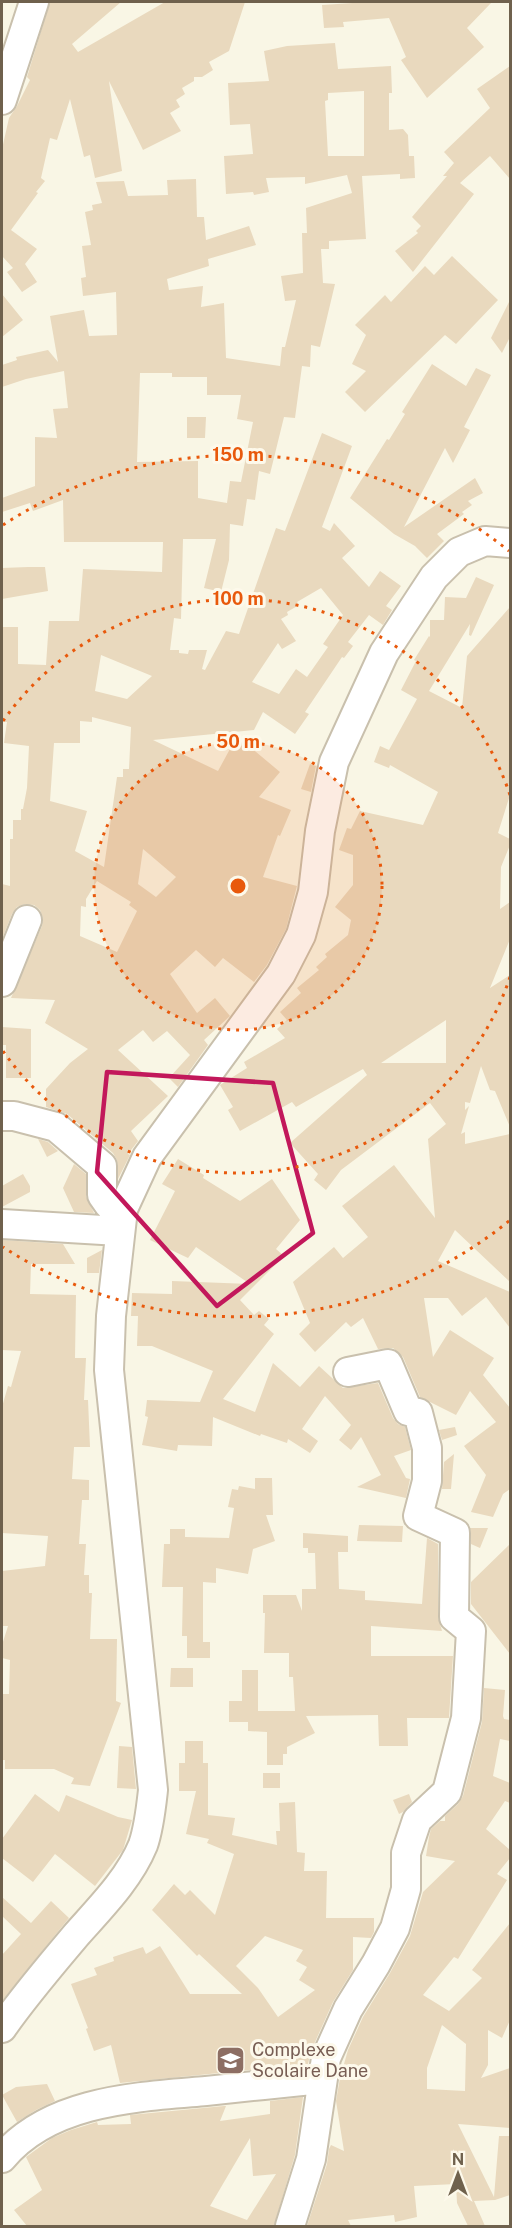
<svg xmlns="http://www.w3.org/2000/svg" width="512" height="2228" viewBox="0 0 512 2228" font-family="'Public Sans',sans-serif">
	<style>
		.building { fill: #e9d9be; fill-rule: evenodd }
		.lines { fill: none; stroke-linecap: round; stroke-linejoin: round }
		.minor-casing { stroke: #c9c0ad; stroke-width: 32 }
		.minor { stroke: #fff; stroke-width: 28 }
		.marked { fill: none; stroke: #c2185b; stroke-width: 4.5; stroke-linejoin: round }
		.ring { fill: none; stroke: #e8590c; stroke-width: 3; stroke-dasharray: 3 6 }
		.labels { text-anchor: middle; stroke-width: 6; stroke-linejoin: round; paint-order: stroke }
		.education-label { font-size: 18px; fill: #785e54; stroke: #fdf9eb; text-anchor: start }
		.centre { fill: #e8590c; stroke: #fdf9eb; stroke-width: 3 }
		.ring-label { font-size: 18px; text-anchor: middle; font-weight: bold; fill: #e8590c; stroke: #fdf9eb; stroke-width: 6; stroke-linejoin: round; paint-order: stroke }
	</style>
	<rect width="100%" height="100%" fill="#f9f6e5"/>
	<path class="building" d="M 50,2 L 121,2 L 72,44 L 78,52 L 165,2 L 245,2 L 229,51 L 209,62 L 213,70 L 202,77 L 194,77 L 194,81 L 182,88 L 185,94 L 176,100 L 180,107 L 170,113 L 181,131 L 143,150 L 109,81 L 122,171 L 95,178 L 90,155 L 84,157 L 70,99 L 57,140 L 50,138 L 41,178 L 45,181 L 36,192 L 38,193 L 11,230 L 37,249 L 25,264 L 37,282 L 22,292 L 7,272 L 13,268 L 2,256 L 2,149 L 9,118 L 17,106 L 30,80 L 27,77 Z
		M 368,2 L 492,2 L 467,28 L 484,47 L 427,98 L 401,60 L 406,57 L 389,18 L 343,22 L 344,27 L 324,28 L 322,5 Z
		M 335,43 L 338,69 L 391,66 L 392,93 L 389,93 L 389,130 L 403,129 L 408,135 L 409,156 L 414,156 L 415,178 L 400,179 L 400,174 L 362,176 L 366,239 L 329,241 L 329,249 L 321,249 L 323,283 L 335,284 L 320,347 L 311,345 L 310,367 L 302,366 L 295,418 L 284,417 L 270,474 L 259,471 L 255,500 L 247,499 L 243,526 L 230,524 L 229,560 L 221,592 L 204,588 L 216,539 L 183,539 L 181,619 L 174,618 L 170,650 L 179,650 L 179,653 L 188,654 L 189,650 L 207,650 L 202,669 L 205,670 L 226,631 L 239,634 L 276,528 L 285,531 L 322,433 L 352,446 L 322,527 L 330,531 L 334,523 L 355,546 L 342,558 L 369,587 L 380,571 L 401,586 L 386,606 L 392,610 L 383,625 L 369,615 L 348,642 L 353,646 L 344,658 L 342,657 L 305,712 L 309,714 L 295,734 L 263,712 L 254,730 L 153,740 L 218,771 L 237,736 L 280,772 L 259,797 L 291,810 L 280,836 L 278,835 L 263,877 L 297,886 L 286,929 L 267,965 L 254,982 L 223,958 L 215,967 L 196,950 L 170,974 L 197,1013 L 215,998 L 230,1016 L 204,1040 L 208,1045 L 178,1087 L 169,1078 L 190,1055 L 167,1031 L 153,1042 L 143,1030 L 118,1050 L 168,1096 L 131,1131 L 138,1141 L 128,1154 L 130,1155 L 118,1179 L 117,1160 L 113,1153 L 67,1114 L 46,1107 L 46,1089 L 70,1063 L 88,1049 L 45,1023 L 55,1000 L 11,998 L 42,926 L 43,918 L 40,910 L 34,905 L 25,904 L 17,907 L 12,914 L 2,939 L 2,884 L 10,886 L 10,839 L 13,839 L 13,820 L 21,820 L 21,809 L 23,809 L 27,788 L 29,746 L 4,743 L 7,722 L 2,722 L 2,627 L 18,627 L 18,664 L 46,665 L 49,621 L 79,621 L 83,569 L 162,572 L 163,542 L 64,542 L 63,500 L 33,511 L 30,503 L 2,512 L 2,498 L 35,486 L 35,437 L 57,438 L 53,409 L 68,408 L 64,371 L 26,379 L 2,387 L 2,365 L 17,360 L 16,357 L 48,350 L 58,362 L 50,316 L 84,310 L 89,336 L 117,335 L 116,292 L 83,296 L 81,278 L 86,277 L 82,246 L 91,245 L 85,212 L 93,210 L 92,205 L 102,203 L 96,182 L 124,181 L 128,196 L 168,195 L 167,180 L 196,179 L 197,217 L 204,217 L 206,240 L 249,226 L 256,245 L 208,259 L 209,266 L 167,279 L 169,290 L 203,286 L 201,307 L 224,303 L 226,358 L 280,366 L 282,347 L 285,347 L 296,300 L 285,301 L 281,276 L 303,273 L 302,233 L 307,233 L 306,208 L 352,193 L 347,175 L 305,184 L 305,177 L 266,178 L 269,192 L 254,195 L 253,192 L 226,194 L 224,156 L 253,154 L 250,124 L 230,125 L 228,83 L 269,81 L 264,51 L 287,46 ZM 364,91 L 364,156 L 328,156 L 325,101 L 328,100 L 328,93 ZM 140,373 L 172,373 L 172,377 L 207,377 L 207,395 L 241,395 L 237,419 L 253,422 L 241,482 L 230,481 L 227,503 L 198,498 L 198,461 L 137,462 ZM 321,588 L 343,615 L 323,644 L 328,647 L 307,677 L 296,669 L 279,694 L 252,682 L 278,643 L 282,649 L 296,641 L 281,619 L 288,615 L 287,612 L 299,605 L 297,602 ZM 101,655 L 152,676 L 127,699 L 95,691 ZM 92,717 L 131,727 L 129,769 L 123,769 L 123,777 L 117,777 L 104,867 L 75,851 L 87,811 L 50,801 L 54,743 L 80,743 L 80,721 L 92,722 ZM 143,849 L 176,877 L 156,897 L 138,884 ZM 97,881 L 131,902 L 129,905 L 137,911 L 117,952 L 80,936 L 81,906 L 86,907 L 86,899 Z
		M 510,66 L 510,179 L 490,156 L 460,183 L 474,194 L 413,272 L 395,251 L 418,233 L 416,231 L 421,226 L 412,217 L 447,176 L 443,176 L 454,163 L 444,152 L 490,108 L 477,89 Z
		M 452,256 L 498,300 L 456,344 L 445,335 L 365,412 L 345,392 L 366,371 L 352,364 L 366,335 L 355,325 L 385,295 L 391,302 L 425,266 L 434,275 Z
		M 2,294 L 23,320 L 2,337 Z
		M 510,300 L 510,337 L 502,353 L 491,338 Z
		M 432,364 L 466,386 L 476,368 L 491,375 L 464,427 L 470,430 L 453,463 L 445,448 L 404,527 L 475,478 L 483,493 L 468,501 L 472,505 L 462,512 L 464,514 L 437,534 L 444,541 L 427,558 L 415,546 L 394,534 L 350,498 L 387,439 L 389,440 L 405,414 L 402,412 Z
		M 187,417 L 206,417 L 205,438 L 187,438 Z
		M 28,567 L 45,567 L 48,591 L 2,599 L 2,568 Z
		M 476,577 L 494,585 L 471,636 L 469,635 L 470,624 L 429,691 L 462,708 L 467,656 L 510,607 L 510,795 L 498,833 L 510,839 L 510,845 L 501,867 L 500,909 L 510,902 L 510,939 L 490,988 L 510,975 L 510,1127 L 495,1091 L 490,1090 L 481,1066 L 470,1103 L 465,1102 L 465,1110 L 469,1106 L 461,1134 L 465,1132 L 465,1144 L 510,1134 L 510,1282 L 455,1230 L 438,1261 L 510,1292 L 510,1328 L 486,1297 L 462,1316 L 448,1298 L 424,1298 L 433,1357 L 450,1330 L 494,1358 L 483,1375 L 510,1408 L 510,1489 L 503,1494 L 493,1517 L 471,1512 L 486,1475 L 464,1446 L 496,1422 L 470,1391 L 456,1415 L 420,1397 L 403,1357 L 393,1348 L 378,1349 L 363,1318 L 351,1327 L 346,1322 L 315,1352 L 299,1334 L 310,1323 L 293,1282 L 334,1247 L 343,1258 L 368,1237 L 342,1206 L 394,1165 L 435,1218 L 428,1139 L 446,1124 L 430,1103 L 341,1170 L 326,1190 L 314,1180 L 318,1174 L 290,1143 L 367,1075 L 363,1069 L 296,1107 L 292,1102 L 240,1131 L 228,1110 L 233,1107 L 220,1085 L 247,1068 L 244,1062 L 285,1038 L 277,1029 L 287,1020 L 280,1012 L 301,993 L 297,988 L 319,970 L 316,967 L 327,957 L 325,954 L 348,935 L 351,920 L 335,907 L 353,885 L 353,855 L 339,850 L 347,828 L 351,829 L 360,811 L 423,825 L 438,792 L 390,765 L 389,768 L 374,762 L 380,746 L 389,750 L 417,699 L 401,690 L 416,661 L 414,660 L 429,636 L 430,637 L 430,620 L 444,620 L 445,597 L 466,598 ZM 446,1020 L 446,1063 L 381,1063 Z
		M 310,764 L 316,766 L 311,792 L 301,789 Z
		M 2,1027 L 31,1029 L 31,1078 L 6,1078 L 6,1045 L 2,1045 Z
		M 38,1139 L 48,1142 L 58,1151 L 47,1157 Z
		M 178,1159 L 204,1175 L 203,1178 L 240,1201 L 272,1179 L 300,1220 L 276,1249 L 284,1256 L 240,1300 L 254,1315 L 259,1311 L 269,1319 L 264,1325 L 274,1334 L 223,1399 L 255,1412 L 273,1363 L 300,1387 L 319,1366 L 343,1388 L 378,1383 L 393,1418 L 398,1424 L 405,1427 L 411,1450 L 394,1456 L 406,1478 L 410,1479 L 406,1498 L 357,1487 L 381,1475 L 361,1437 L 351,1450 L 339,1440 L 351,1425 L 325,1396 L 302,1429 L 318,1441 L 310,1453 L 288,1439 L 287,1443 L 261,1434 L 260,1436 L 213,1417 L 212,1446 L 178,1445 L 177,1451 L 142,1445 L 148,1417 L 145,1416 L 147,1400 L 200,1402 L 213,1371 L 152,1346 L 137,1346 L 138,1316 L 131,1316 L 132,1293 L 172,1294 L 172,1281 L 250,1284 L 196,1247 L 188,1258 L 150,1240 L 175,1191 L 162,1184 Z
		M 74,1164 L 86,1174 L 86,1196 L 94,1213 L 74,1212 L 63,1188 Z
		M 23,1174 L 30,1186 L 30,1192 L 2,1207 L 2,1186 Z
		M 2,1240 L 63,1244 L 75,1264 L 31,1264 L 30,1294 L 76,1295 L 75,1358 L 86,1358 L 84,1400 L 88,1400 L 90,1447 L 74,1447 L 72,1479 L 89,1480 L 89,1500 L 82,1500 L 79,1544 L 86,1544 L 84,1575 L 89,1575 L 89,1593 L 92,1593 L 90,1639 L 117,1639 L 116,1701 L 121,1703 L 90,1786 L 71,1784 L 74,1778 L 54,1769 L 5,1769 L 5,1760 L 2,1760 L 2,1694 L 9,1694 L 10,1660 L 2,1658 L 2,1645 L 8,1626 L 2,1626 L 2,1571 L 45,1566 L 48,1536 L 2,1533 L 2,1407 L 8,1386 L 11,1387 L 21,1351 L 2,1350 Z
		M 102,1250 L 99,1273 L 87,1273 L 87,1258 Z
		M 455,1427 L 457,1435 L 442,1440 L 439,1430 Z
		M 454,1454 L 451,1489 L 442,1489 L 444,1462 Z
		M 255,1478 L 272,1478 L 273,1515 L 266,1515 L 275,1541 L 253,1549 L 248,1574 L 216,1568 L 216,1583 L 203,1582 L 203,1642 L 210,1642 L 210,1658 L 187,1658 L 187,1636 L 182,1636 L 183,1587 L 162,1587 L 164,1544 L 170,1544 L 170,1529 L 185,1529 L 185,1537 L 229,1538 L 234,1508 L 228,1507 L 232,1489 L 238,1490 L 239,1486 L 255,1489 Z
		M 359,1525 L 403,1526 L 402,1542 L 357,1541 Z
		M 470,1528 L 488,1528 L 480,1548 L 471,1544 Z
		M 303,1533 L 348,1536 L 348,1552 L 338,1552 L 339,1589 L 365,1591 L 365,1600 L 407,1603 L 422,1604 L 427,1538 L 438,1544 L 438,1617 L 442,1631 L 371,1626 L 371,1656 L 453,1656 L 449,1718 L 407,1718 L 408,1746 L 379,1746 L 378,1715 L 306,1716 L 315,1733 L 287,1747 L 287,1754 L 283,1754 L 283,1765 L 267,1765 L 267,1732 L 248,1731 L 248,1722 L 229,1722 L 229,1701 L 242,1701 L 242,1670 L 258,1670 L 258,1711 L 295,1711 L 293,1677 L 289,1677 L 289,1653 L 264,1653 L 265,1613 L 263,1613 L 263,1595 L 296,1595 L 302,1611 L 302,1589 L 316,1589 L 315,1553 L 308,1553 L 308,1548 L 303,1548 Z
		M 510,1544 L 510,1654 L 471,1604 L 471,1582 Z
		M 171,1668 L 193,1668 L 193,1687 L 170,1687 Z
		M 484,1688 L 505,1690 L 503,1716 L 504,1719 L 510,1720 L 510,1741 L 500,1739 L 493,1776 L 510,1783 L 510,1803 L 505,1801 L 486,1829 L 510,1850 L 510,1858 L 497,1874 L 507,1880 L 458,1959 L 454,1957 L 423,1995 L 449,2011 L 482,1978 L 472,1970 L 510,1923 L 510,2020 L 502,2038 L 488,2030 L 488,2065 L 481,2078 L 510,2068 L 510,2128 L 458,2124 L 494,2197 L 499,2136 L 510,2136 L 510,2195 L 495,2200 L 474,2201 L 485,2226 L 468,2226 L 457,2203 L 456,2184 L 414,2186 L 417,2217 L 395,2222 L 394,2215 L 348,2220 L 351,2226 L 307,2226 L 327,2164 L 329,2149 L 331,2145 L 344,2151 L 336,2101 L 340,2078 L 348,2050 L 363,2017 L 390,1973 L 410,1936 L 423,1892 L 455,1861 L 426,1856 L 429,1837 L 431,1829 L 440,1821 L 445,1821 L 445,1816 L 458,1804 L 463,1796 L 482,1722 ZM 442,2025 L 466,2044 L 465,2091 L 427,2089 L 427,2068 Z
		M 185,1741 L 203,1741 L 203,1763 L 208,1763 L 208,1815 L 235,1818 L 232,1835 L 277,1845 L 276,1831 L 280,1831 L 279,1803 L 295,1802 L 297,1852 L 305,1853 L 304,1871 L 327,1871 L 326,1918 L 374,1918 L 374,1932 L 371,1938 L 353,1937 L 353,1970 L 333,2002 L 311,2051 L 308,2064 L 120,2083 L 111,2045 L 94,2051 L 86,2029 L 88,2028 L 71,1984 L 97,1975 L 94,1968 L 114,1961 L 113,1957 L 143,1947 L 146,1954 L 160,1946 L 190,1994 L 242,1994 L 199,1954 L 197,1956 L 152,1910 L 174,1884 L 185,1895 L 190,1890 L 215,1915 L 234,1854 L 207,1843 L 209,1839 L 186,1834 L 196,1791 L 179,1791 L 179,1763 L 185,1763 ZM 265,1936 L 303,1950 L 296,1961 L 307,1967 L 299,1980 L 315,1990 L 278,2017 L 258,1988 L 236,1966 Z
		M 119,1746 L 132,1747 L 136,1789 L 117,1788 Z
		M 263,1773 L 280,1773 L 280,1788 L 263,1788 Z
		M 35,1794 L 59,1812 L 66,1795 L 118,1817 L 132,1820 L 123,1850 L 95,1886 L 55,1854 L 33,1882 L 2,1858 L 2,1839 Z
		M 409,1794 L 412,1802 L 403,1812 L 399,1814 L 393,1800 Z
		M 2,1897 L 31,1923 L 51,1901 L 69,1918 L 2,2001 L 2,1955 L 21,1934 L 2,1916 Z
		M 47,2084 L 55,2101 L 36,2110 L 17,2122 L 2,2095 L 16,2087 Z
		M 303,2097 L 295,2155 L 274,2226 L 27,2226 L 14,2210 L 42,2190 L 26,2157 L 52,2138 L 71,2130 L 97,2122 L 98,2125 L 131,2124 L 130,2115 L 224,2106 L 226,2106 L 220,2121 L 270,2114 L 270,2101 ZM 250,2138 L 253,2176 L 276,2174 L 247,2220 L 210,2206 Z"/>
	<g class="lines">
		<defs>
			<path id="minor" d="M 2,100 L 34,2
				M 2,982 L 27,920
				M 2,1116 L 14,1116 L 56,1127 L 102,1166 L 102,1195 L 109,1205 L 123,1209
				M 2,1224 L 119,1231
				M 2,2028 C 25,1995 51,1965 77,1934 C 101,1907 129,1879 143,1845 C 149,1828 151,1808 153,1790 L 109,1370 L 111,1316 L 123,1209 L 147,1157 L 281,974 L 301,935 L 313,892 L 320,831 L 334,762 L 384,653 L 434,577 L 459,552 L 485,541 L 510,543
				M 2,2158 C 50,2100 137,2097 206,2091 C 244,2087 283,2083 321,2079
				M 290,2226 L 311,2159 L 326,2058 L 348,2009 L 376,1964 L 395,1928 L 406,1889 L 406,1853 L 417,1820 L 447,1792 L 466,1718 L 471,1631 L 454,1617 L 455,1533 L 418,1516 L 427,1481 L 427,1448 L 418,1413 L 408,1411 L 388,1364 L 348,1372"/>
		</defs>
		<use href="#minor" class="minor-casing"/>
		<use href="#minor" class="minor"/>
	</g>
	<path class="marked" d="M 107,1072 L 273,1083 L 313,1233 L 217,1306 L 97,1172 Z"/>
	<circle cx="238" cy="886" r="144" fill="#e8590c" fill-opacity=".12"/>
	<g class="ring">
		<circle cx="238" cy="886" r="144"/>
		<path d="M510 977A287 287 0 0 1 3 1051M3 721A287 287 0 0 1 510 795"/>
		<path d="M509 1221A431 431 0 0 1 3 1247M3 525A431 431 0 0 1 509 551"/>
	</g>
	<defs>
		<symbol id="school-square" viewBox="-11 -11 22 22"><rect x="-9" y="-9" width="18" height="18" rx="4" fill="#8d6e63" stroke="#fdf9eb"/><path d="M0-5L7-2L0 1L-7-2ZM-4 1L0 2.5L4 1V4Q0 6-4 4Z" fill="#fff"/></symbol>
	</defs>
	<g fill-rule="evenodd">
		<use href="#school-square" x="214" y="2044" width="33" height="33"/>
	</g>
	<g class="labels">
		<g class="education-label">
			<text x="252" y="2056">Complexe<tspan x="252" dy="21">Scolaire Dane</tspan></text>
		</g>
	</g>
	<circle cx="238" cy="886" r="9" class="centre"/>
	<g class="ring-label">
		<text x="238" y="461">150 m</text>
		<text x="238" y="605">100 m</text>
		<text x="238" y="748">50 m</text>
	</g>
	<rect width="512" height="2228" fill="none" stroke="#6f614d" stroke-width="6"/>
	<g transform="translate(458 2174)" stroke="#fdf9eb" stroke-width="4.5" paint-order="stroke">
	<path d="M0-4.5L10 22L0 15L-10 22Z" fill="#6f614d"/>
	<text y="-9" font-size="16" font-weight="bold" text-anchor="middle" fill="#6f614d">N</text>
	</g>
</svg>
